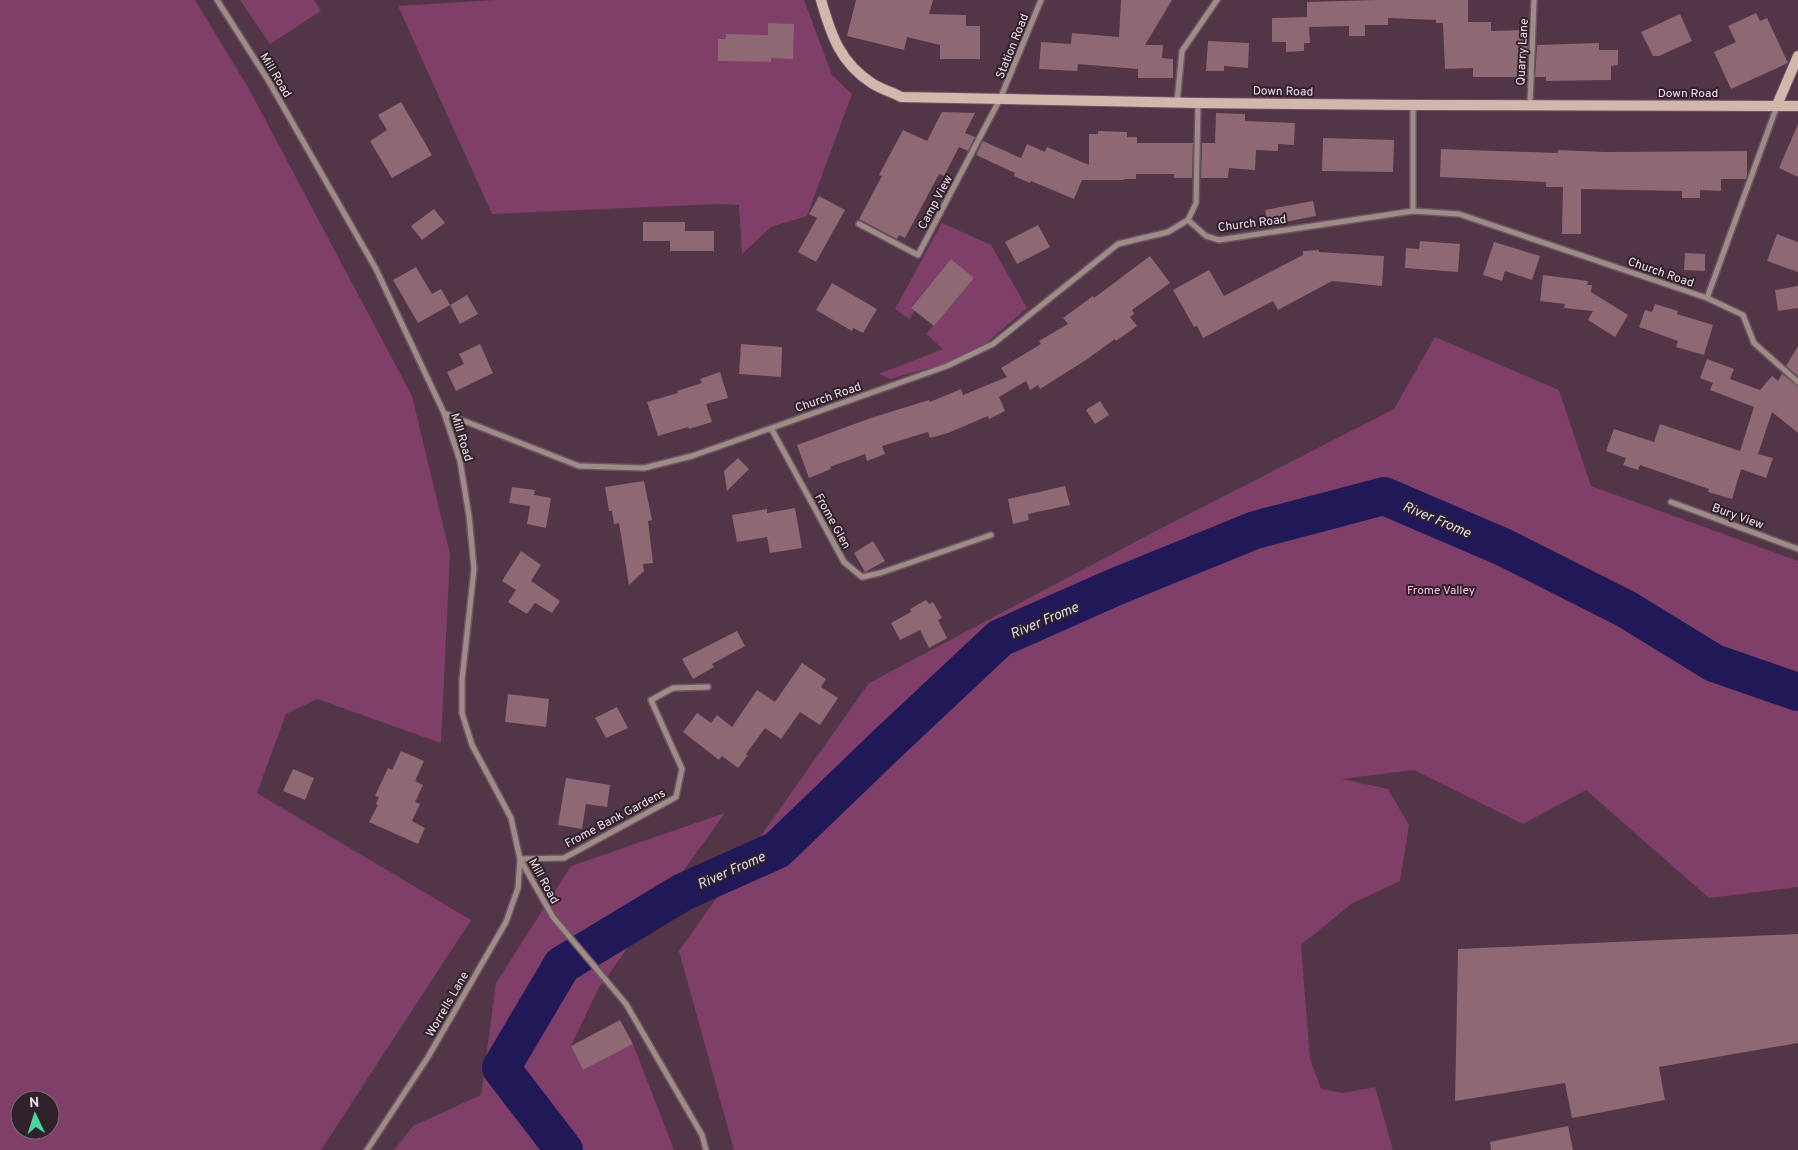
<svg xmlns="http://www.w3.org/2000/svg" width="1798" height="1150" viewBox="0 0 1798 1150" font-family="Overpass,sans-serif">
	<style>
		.green { fill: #7f3f69; fill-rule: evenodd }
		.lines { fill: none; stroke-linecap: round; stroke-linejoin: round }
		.river { stroke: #211858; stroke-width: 38 }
		.building { fill: #8e6872 }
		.street-casing { stroke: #6f5464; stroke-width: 8 }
		.secondary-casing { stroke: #6f5464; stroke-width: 12 }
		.street { stroke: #9e8d86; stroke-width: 5 }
		.secondary { stroke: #d2b7ad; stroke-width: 10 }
		.labels { text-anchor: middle; stroke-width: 4; stroke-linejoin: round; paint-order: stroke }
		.street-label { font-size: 12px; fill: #f2dfea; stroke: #2f212a }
		.park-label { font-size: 12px; fill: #fabde2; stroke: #2f212a }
		.water-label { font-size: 14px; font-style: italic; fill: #dbddf1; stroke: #2f212a }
	</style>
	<rect width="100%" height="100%" fill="#523547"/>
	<path class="green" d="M 0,0 L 195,0 L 249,89 L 412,396 L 450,554 L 441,743 L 317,699 L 286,714 L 257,793 L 471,920 L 321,1150 L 0,1150 ZM 20,1100 L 50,1100 L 50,1130 L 20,1130 Z
		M 240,0 L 314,0 L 321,11 L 270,44 Z
		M 494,0 L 804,0 L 832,75 L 852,94 L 807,216 L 771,227 L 742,254 L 739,205 L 719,204 L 492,214 L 398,6 Z
		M 942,223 L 991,245 L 1027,308 L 983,346 L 946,363 L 890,379 L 879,374 L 943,349 L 926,334 L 974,278 L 951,259 L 911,307 L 915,311 L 909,319 L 895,309 Z
		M 1435,337 L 1559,390 L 1591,486 L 1798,561 L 1798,887 L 1709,898 L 1586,790 L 1523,824 L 1414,770 L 1342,779 L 1388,789 L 1409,825 L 1400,881 L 1351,904 L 1301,945 L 1310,1059 L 1321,1089 L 1343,1093 L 1375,1087 L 1393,1150 L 734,1150 L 679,951 L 869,683 L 1152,533 L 1394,409 Z
		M 725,813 L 598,989 L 571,1046 L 583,1070 L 633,1044 L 674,1150 L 394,1150 L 413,1126 L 481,1095 L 496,983 L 571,866 Z"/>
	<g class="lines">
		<path class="river" d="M 564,1150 L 501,1068 L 562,965 L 683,892 L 777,850 L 886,745 L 1000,638 L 1115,587 L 1255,530 L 1384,496 L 1503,547 L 1626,609 L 1714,663 L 1798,692"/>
	</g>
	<path class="building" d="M 856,0 L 933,0 L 929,14 L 966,15 L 966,26 L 980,26 L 980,59 L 940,59 L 940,45 L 907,37 L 904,50 L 847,36 Z
		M 1121,0 L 1172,0 L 1145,45 L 1163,45 L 1162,58 L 1173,59 L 1173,78 L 1138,78 L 1138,69 L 1078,64 L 1077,71 L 1039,69 L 1041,42 L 1071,44 L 1072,33 L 1119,37 Z
		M 1376,0 L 1468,0 L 1468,22 L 1491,22 L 1491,31 L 1528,30 L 1527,77 L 1473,77 L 1473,68 L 1445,69 L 1443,23 L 1436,23 L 1436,20 L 1388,18 L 1388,25 L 1365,25 L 1365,36 L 1349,36 L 1349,26 L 1309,27 L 1310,43 L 1304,43 L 1304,51 L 1286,52 L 1286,42 L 1272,42 L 1272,18 L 1307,17 L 1307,2 Z
		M 1756,13 L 1760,21 L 1767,18 L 1788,63 L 1731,89 L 1714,52 L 1736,42 L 1728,26 Z
		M 1680,14 L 1692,41 L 1659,56 L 1653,56 L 1641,32 Z
		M 768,23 L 794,24 L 793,59 L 771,58 L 771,62 L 718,61 L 718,39 L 726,39 L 726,34 L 768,35 Z
		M 1208,41 L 1249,43 L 1248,68 L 1224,66 L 1224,71 L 1206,71 Z
		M 1599,43 L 1599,50 L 1618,50 L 1618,65 L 1611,66 L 1611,80 L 1546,81 L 1546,77 L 1535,77 L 1537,45 Z
		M 401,102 L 432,155 L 392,178 L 370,141 L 387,130 L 378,115 Z
		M 942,112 L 975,113 L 965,133 L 975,137 L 968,151 L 959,147 L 944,176 L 939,174 L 905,238 L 899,235 L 897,239 L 859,219 L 882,176 L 879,175 L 903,130 L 927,141 Z
		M 1216,113 L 1245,114 L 1245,121 L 1295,123 L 1294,145 L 1278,144 L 1278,151 L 1256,150 L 1255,170 L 1229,168 L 1228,178 L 1201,178 L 1202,143 L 1215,143 Z
		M 1798,124 L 1798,177 L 1779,168 Z
		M 1098,131 L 1127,132 L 1127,137 L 1137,137 L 1137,143 L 1193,143 L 1192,178 L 1174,178 L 1174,174 L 1136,174 L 1136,179 L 1123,179 L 1125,180 L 1082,180 L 1074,199 L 1031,181 L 1030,183 L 1014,176 L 1015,173 L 976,155 L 983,141 L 1021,158 L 1027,144 L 1045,152 L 1047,147 L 1089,165 L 1089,134 L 1098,134 Z
		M 1323,138 L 1394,140 L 1393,172 L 1322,171 Z
		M 1441,149 L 1558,153 L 1558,150 L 1605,152 L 1747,151 L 1747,175 L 1746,179 L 1721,179 L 1721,191 L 1700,190 L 1700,198 L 1682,198 L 1682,191 L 1581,189 L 1581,234 L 1562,234 L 1563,187 L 1546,187 L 1546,182 L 1440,177 Z
		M 819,196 L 845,210 L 816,262 L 798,252 L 817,218 L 809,214 Z
		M 1313,201 L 1316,216 L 1268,225 L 1265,210 Z
		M 434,209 L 445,223 L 422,240 L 411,226 Z
		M 643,222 L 685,222 L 685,231 L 714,231 L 714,251 L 670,251 L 670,241 L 643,241 Z
		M 1038,225 L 1050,247 L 1017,264 L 1005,242 Z
		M 1777,234 L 1798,242 L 1798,272 L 1767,261 Z
		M 1420,241 L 1460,244 L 1458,272 L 1405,268 L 1406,248 L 1419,249 Z
		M 1494,242 L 1540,256 L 1532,280 L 1505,271 L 1502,281 L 1483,275 Z
		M 1319,250 L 1319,252 L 1384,256 L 1382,286 L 1332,281 L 1278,310 L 1273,301 L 1203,338 L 1197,326 L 1194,327 L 1173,290 L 1209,270 L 1224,296 L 1303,255 L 1303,251 Z
		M 1685,253 L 1705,254 L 1705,271 L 1684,270 Z
		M 1150,256 L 1170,283 L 1132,310 L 1134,314 L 1130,317 L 1137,326 L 1116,341 L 1115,339 L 1086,360 L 1040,389 L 1038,385 L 1030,390 L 1026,381 L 999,397 L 1005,411 L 989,419 L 988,416 L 948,433 L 930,438 L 928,432 L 882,446 L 885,454 L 867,461 L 865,454 L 830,467 L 831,469 L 809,478 L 797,445 L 871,418 L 929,400 L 930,402 L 961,389 L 963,395 L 1007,377 L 1001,368 L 1041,344 L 1039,341 L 1068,324 L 1063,318 L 1093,296 L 1094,298 Z
		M 951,259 L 974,278 L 934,326 L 911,308 Z
		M 416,267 L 432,294 L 441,289 L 450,305 L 418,323 L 393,280 Z
		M 1543,275 L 1588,281 L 1587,285 L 1592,285 L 1591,292 L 1628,315 L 1615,337 L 1588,320 L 1593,311 L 1564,308 L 1565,304 L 1540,301 Z
		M 832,283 L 877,309 L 863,333 L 853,328 L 852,331 L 816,310 Z
		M 1798,286 L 1798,308 L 1778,311 L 1775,290 Z
		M 467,295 L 478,314 L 460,324 L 450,305 Z
		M 1655,304 L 1678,311 L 1677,314 L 1713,325 L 1704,355 L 1676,347 L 1678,341 L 1639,327 L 1645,310 L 1652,312 Z
		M 480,344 L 493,373 L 456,391 L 447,372 L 464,364 L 459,354 Z
		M 741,344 L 782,347 L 781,377 L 739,374 Z
		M 1798,346 L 1798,376 L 1786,366 Z
		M 1707,359 L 1734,369 L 1730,379 L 1760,390 L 1772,376 L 1778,381 L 1782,374 L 1798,386 L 1798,433 L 1772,412 L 1758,454 L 1773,458 L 1766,478 L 1741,469 L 1732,499 L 1708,492 L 1709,489 L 1640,465 L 1638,470 L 1623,465 L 1626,458 L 1606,451 L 1614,429 L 1654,442 L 1660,424 L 1740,451 L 1754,407 L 1710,390 L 1713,383 L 1700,378 Z
		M 720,372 L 728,398 L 706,404 L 712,422 L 689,429 L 688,427 L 658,436 L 647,402 L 678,393 L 677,391 L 702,383 L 700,379 Z
		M 1100,401 L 1109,415 L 1095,424 L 1086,410 Z
		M 738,458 L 749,469 L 727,491 L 724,471 Z
		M 644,481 L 652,520 L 648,521 L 653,563 L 643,564 L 644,571 L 629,585 L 619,523 L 614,524 L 612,511 L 609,511 L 605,487 Z
		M 1065,486 L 1070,505 L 1028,514 L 1029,520 L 1013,524 L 1008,499 Z
		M 512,487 L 535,490 L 534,495 L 551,498 L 546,528 L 527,524 L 530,506 L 509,503 Z
		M 795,508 L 802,548 L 770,553 L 767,537 L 737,542 L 732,515 L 767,509 L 767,513 Z
		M 873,541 L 885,561 L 865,572 L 854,553 Z
		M 521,551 L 541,565 L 531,581 L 560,601 L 552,613 L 535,603 L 527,614 L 508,602 L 516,590 L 502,581 Z
		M 926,600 L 929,604 L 933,602 L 942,618 L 938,620 L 947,638 L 929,648 L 920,630 L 900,640 L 891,623 L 911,612 L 910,609 Z
		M 737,631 L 745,646 L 712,664 L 714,667 L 693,679 L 682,659 Z
		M 802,663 L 826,679 L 821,687 L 838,698 L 820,725 L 800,712 L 781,739 L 765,728 L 746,754 L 748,755 L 738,768 L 722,756 L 719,760 L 683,732 L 697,713 L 711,723 L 717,715 L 732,727 L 757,690 L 775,702 Z
		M 508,694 L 549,699 L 546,727 L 505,722 Z
		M 617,707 L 628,728 L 606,738 L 595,718 Z
		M 401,751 L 424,761 L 415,781 L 423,785 L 415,802 L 420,804 L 412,821 L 425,828 L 418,844 L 369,822 L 378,805 L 376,804 L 379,797 L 375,796 L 388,768 L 392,770 Z
		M 293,769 L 314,778 L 305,800 L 283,791 Z
		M 566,778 L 610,785 L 607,807 L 586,804 L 582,829 L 558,825 Z
		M 1798,934 L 1798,1043 L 1659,1067 L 1665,1100 L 1572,1118 L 1565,1083 L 1455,1101 L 1458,949 Z
		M 620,1020 L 633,1044 L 583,1070 L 571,1046 Z
		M 1568,1126 L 1573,1150 L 1491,1150 L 1490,1142 Z"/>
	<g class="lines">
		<defs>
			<path id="street" d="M 217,0 L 268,80 L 376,269 L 444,413 L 460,461 L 469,516 L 474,569 L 462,680 L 462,713 L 472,745 L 511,818 L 520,859 L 553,917 L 626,1004 L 702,1135 L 706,1150
				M 1177,102 L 1182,51 L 1217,0
				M 1530,105 L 1534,0
				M 1413,211 L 1413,105
				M 1188,220 L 1206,236 L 1219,240 L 1413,211 L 1459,214 L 1707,298 L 1743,315 L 1754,343 L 1798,382
				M 859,224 L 918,255 L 1000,99 L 1041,0
				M 1707,298 L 1777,106
				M 444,413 L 579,466 L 644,468 L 692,456 L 947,366 L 993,344 L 1118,244 L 1168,232 L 1188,220 L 1196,203 L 1198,103
				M 771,428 L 844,562 L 862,577 L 880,573 L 991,535
				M 1671,502 L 1798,549
				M 367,1150 L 428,1057 L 506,922 L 518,888 L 520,859 L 564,858 L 676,797 L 682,769 L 651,700 L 673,688 L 708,687"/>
			<path id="secondary" d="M 821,0 C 831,35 840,63 873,84 C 881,89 892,92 901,97 L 1198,103 L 1413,105 L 1798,106
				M 1777,105 L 1798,56"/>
		</defs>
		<use href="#street" class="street-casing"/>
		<use href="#secondary" class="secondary-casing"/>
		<use href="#street" class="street"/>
		<use href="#secondary" class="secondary"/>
	</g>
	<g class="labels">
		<g class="street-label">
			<text transform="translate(1012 46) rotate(-68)" y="4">Station Road</text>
			<text transform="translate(1522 52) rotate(-87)" y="4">Quarry Lane</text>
			<text transform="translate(276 75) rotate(59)" y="4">Mill Road</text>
			<text transform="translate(1283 91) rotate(1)" y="4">Down Road</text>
			<text x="1688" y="97">Down Road</text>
			<text transform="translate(935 202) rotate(-62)" y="4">Camp View</text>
			<text transform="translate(1252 223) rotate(-7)" y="4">Church Road</text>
			<text transform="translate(1661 272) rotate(19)" y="4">Church Road</text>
			<text transform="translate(828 397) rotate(-19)" y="4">Church Road</text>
			<text transform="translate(462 437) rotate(73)" y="4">Mill Road</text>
			<text transform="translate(1738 516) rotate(20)" y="4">Bury View</text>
			<text transform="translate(833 521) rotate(61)" y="4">Frome Glen</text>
			<text transform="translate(615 818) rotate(-28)" y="4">Frome Bank Gardens</text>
			<text transform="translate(544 881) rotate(61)" y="4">Mill Road</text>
			<text transform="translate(447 1004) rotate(-60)" y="4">Worrells Lane</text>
		</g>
		<g class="park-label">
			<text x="1441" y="594">Frome Valley</text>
		</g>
		<g class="water-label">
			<text transform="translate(1437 519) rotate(23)" y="5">River Frome</text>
			<text transform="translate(1044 620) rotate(-23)" y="5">River Frome</text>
			<text transform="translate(731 870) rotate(-24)" y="5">River Frome</text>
		</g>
	</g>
	<g transform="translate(35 1115) rotate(356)"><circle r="24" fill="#2f212a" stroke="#7d6d77"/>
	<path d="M0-4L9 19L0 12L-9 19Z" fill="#4bd49b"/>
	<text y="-8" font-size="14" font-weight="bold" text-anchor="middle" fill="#f2dfea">N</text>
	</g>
</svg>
